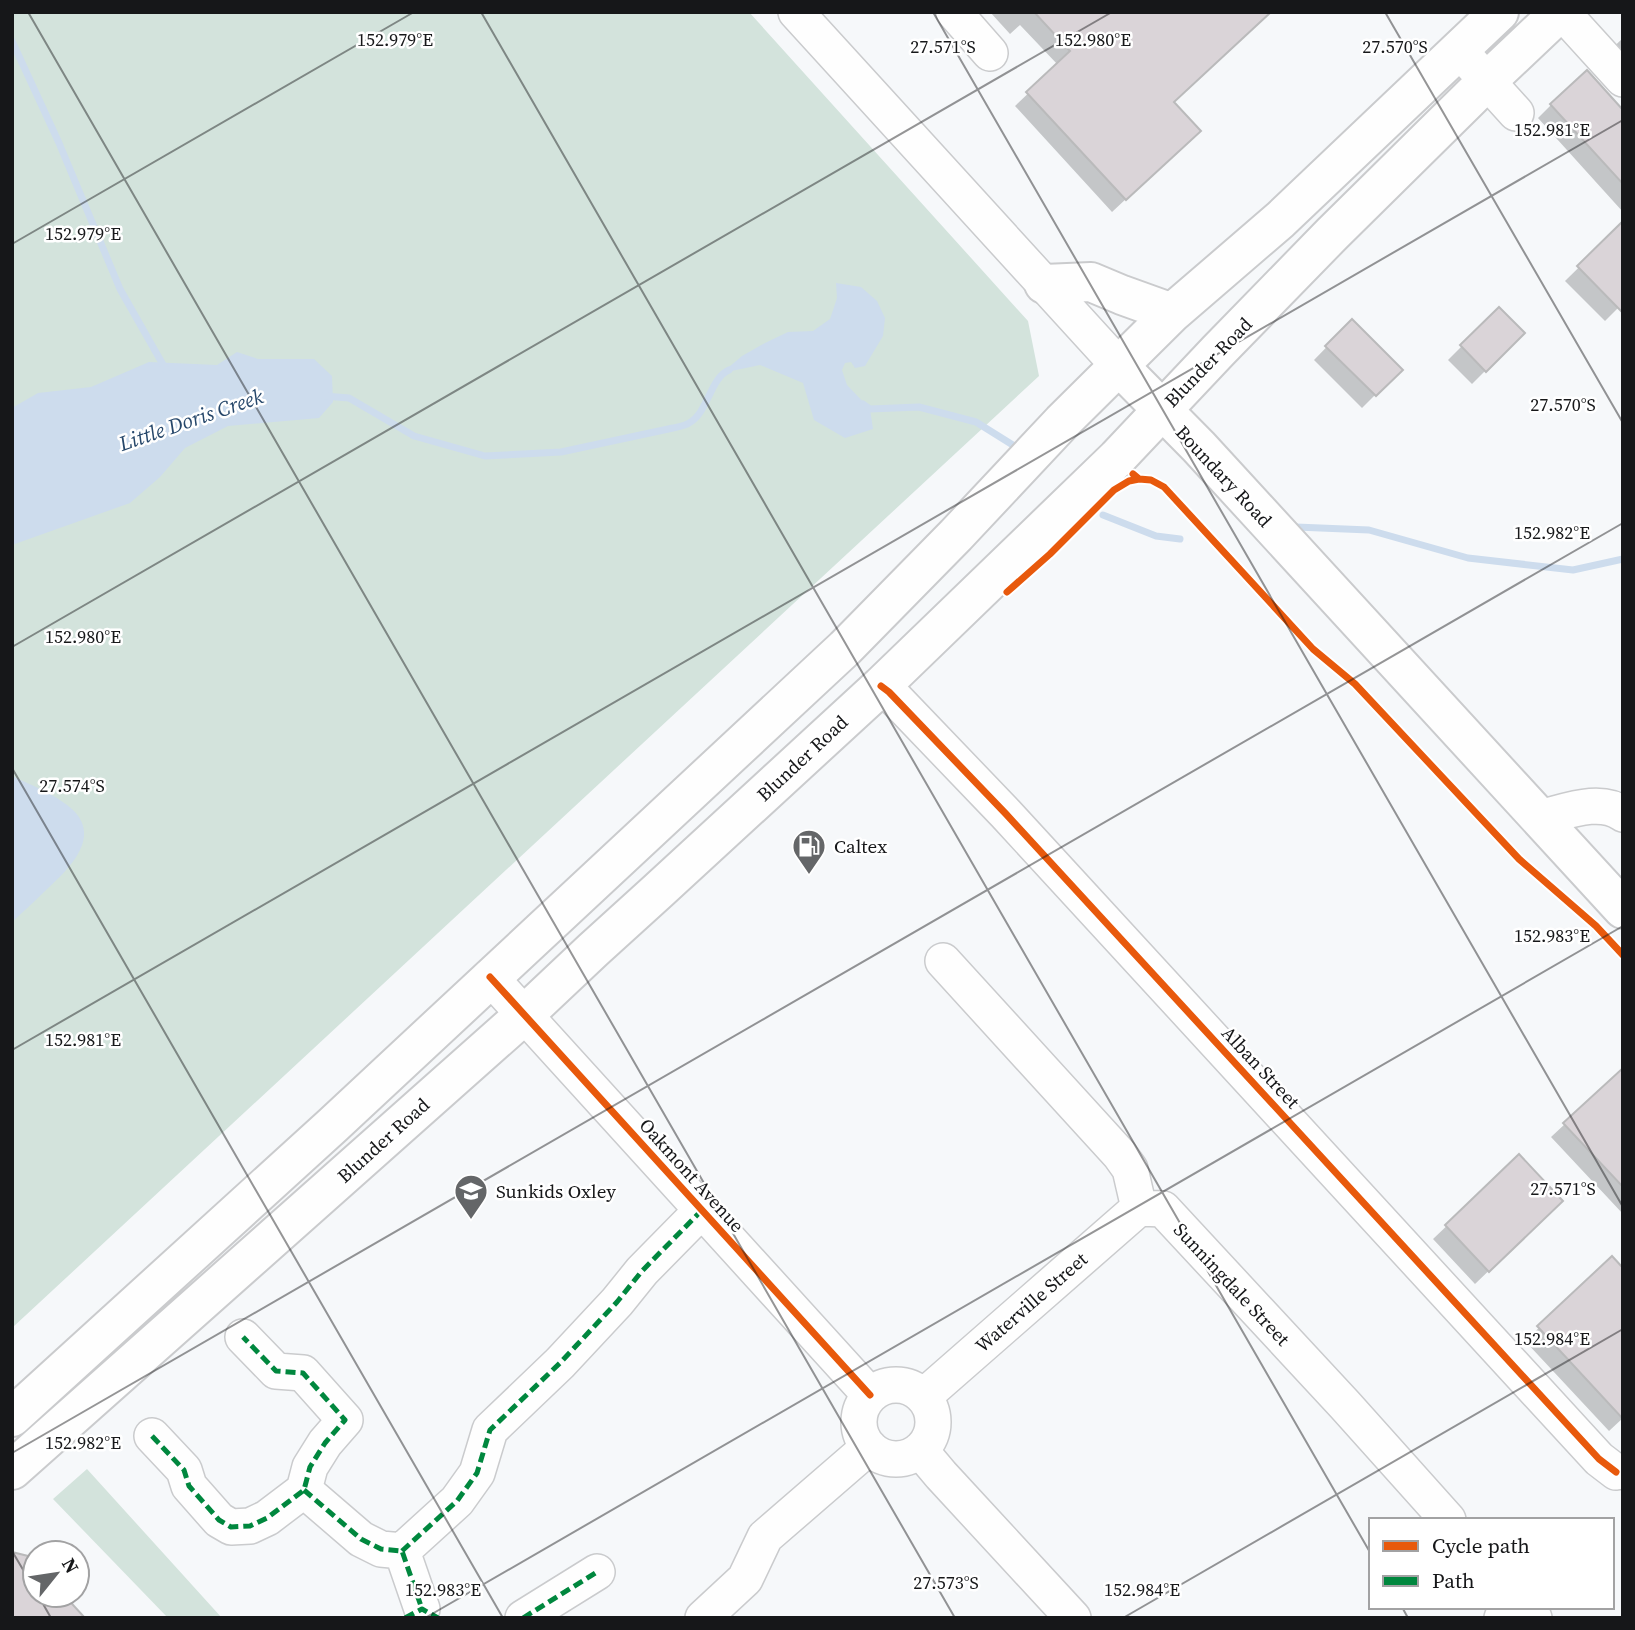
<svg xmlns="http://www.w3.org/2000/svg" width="1635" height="1630" viewBox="0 0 1635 1630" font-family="'Source Serif 4',serif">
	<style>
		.green { fill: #d3e3dc }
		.water { fill: #cddced }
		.shadow { fill: #0003 }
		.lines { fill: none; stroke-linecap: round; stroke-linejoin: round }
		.stream { stroke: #cddced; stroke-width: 7 }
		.building { fill: #dad4d8; stroke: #bababb; stroke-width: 2 }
		.minor-casing { stroke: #cacbcd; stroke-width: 38 }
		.major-casing { stroke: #cacbcd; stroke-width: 42 }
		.minor { stroke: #fefefe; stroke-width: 35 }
		.major { stroke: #fefefe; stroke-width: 38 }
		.quiet { stroke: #00873e; stroke-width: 5; stroke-dasharray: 10 5; stroke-linecap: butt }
		.cycleway-casing { stroke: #fff; stroke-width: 11 }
		.cycleway { stroke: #e8590c; stroke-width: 7 }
		.ticks { fill: none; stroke: #161719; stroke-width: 2; stroke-opacity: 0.45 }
		.labels { text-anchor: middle; stroke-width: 5; stroke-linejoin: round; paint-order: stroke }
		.street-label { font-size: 19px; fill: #161719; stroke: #fff }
		.poi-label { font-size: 19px; fill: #161719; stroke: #fff; text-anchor: start }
		.water-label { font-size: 21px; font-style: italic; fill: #26476a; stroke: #fff }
		.ticks-label { font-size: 18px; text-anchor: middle; fill: #161719; stroke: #fff; stroke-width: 5; stroke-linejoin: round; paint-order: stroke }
	</style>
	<rect width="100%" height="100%" fill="#f6f8fa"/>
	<path class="green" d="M 12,12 L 749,12 L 1028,321 L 1039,376 L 12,1328 Z
		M 87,1469 L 222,1618 L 168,1618 L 53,1499 Z"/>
	<path class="water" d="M 836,283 L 861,287 L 877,301 L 885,318 L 883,336 L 865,366 L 855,368 L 851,362 L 845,363 L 842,370 L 847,385 L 870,409 L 873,429 L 845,438 L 814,420 L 803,383 L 760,365 L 722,373 L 742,356 L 765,343 L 788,332 L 813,331 L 830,319 L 837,298 Z
		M 237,352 L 258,359 L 314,359 L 332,376 L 333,402 L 319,418 L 228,426 L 185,448 L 160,477 L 130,503 L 12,545 L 12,408 L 38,393 L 91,387 L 149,362 L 217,365 Z
		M 12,776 C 31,785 59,796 74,811 C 102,840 65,872 44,892 C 34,902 23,912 12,922 Z"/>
	<path class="shadow" d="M 990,12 L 1270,12 L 1172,102 L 1185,144 L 1112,212 L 1015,106 L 1058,65 L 1020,25 L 1010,34 Z
		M 1623,38 L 1623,76 L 1604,56 Z
		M 1551,105 L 1623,113 L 1623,212 L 1538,118 Z
		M 1623,224 L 1623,303 L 1605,321 L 1565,281 Z
		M 1499,309 L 1523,333 L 1472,384 L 1448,360 Z
		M 1352,321 L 1400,370 L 1362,408 L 1314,360 Z
		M 1623,1070 L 1623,1214 L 1551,1137 Z
		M 1519,1157 L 1548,1214 L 1475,1284 L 1433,1239 Z
		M 1612,1259 L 1623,1418 L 1609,1431 L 1525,1341 Z"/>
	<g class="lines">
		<path class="stream" d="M 12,41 L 59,143 L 120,289 L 166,370
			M 324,396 L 349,398 L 414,436 L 485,456 L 561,452 L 673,428 C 678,427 685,426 689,423 C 708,413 710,378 729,370
			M 863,404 L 870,409 L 919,407 L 976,422 L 1016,447
			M 1103,515 L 1156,536 L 1180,539
			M 1296,527 L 1369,530 L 1468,558 L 1573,570 L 1623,559"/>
	</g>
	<path class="building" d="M 1034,12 L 1271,12 L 1174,102 L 1201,131 L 1126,200 L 1026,92 L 1070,51 Z
		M 1587,70 L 1623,110 L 1623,184 L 1550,104 Z
		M 1623,221 L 1623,313 L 1577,266 Z
		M 1499,307 L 1525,333 L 1486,372 L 1460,345 Z
		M 1352,319 L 1403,370 L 1376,396 L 1325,346 Z
		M 1623,1068 L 1623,1187 L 1563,1123 Z
		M 1519,1154 L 1563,1201 L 1489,1272 L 1445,1225 Z
		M 1612,1256 L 1623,1268 L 1623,1419 L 1537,1326 Z
		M 12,1552 L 28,1556 L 35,1564 L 35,1595 L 64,1595 L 85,1618 L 12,1618 Z"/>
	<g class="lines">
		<defs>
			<path id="minor" d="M 796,12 L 1119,366
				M 954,12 L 990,53
				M 1562,12 L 1623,79
				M 1459,50 L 1516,113
				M 881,686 L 889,692 L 1006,814 L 1599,1459 L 1616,1472 L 1623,1471
				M 1539,818 C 1565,812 1600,797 1623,814
				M 943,961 L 1120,1155 L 1130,1169 L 1139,1208
				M 490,977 L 870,1395
				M 1139,1208 L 1163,1209 L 1345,1405 L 1448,1520
				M859 1422a37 37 0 1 1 74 0a37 37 0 1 1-74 0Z
				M 923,1397 L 1139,1208
				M 152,1436 L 184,1470 L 189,1486 L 219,1520 L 231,1527 L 250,1526 L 267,1518 L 304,1490 L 310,1467 L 325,1443 L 345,1420 L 303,1373 L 276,1371 L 243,1337
				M 920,1450 L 941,1475 L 1073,1618
				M 304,1490 L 361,1539 L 381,1549 L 402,1551 L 422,1609
				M 402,1551 L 457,1501 L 477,1473 L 490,1430 L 560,1363 L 617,1302 L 642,1271 L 702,1210
				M 523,1618 L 597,1572
				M 703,1618 L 745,1579 L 765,1537 L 869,1447
				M 1502,1618 C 1513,1611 1523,1611 1534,1618"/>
			<path id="major" d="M 1044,284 L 1091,282 L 1122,295 L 1172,313
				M 1119,366 L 1199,447 L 1623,909
				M 12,1417 L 333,1125 L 845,648 L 956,535 L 1062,422 L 1172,313 L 1280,220 L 1499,12
				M 12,1470 L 524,1015 L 593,950 L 658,891 L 881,686 L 1117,458 L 1218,351 L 1332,234 L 1487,81 L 1560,12"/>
		</defs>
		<use href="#minor" class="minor-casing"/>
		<use href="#major" class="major-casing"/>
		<use href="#minor" class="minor"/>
		<use href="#major" class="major"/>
		<path class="quiet" d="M 152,1436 L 184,1470 L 189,1486 L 219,1520 L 231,1527 L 250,1526 L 267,1518 L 304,1490 L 310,1467 L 325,1443 L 345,1420 L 303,1373 L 276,1371 L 243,1337
			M 304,1490 L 361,1539 L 381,1549 L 402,1551 L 422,1609
			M 402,1551 L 457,1501 L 477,1473 L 490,1430 L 560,1363 L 617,1302 L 642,1271 L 702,1210
			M 405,1618 L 422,1609 L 438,1618
			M 523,1618 L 597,1572"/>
		<defs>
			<path id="cycleway" d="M 1133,474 L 1139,479 L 1151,480 L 1164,487 L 1313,649 L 1355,684 L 1519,859 L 1596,926 L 1623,955
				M 1007,592 L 1050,554 L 1114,490 L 1129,481 L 1139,479
				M 881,686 L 889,692 L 1006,814 L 1599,1459 L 1616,1472
				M 490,977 L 870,1395"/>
		</defs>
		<use href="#cycleway" class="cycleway-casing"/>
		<use href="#cycleway" class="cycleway"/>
	</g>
	<path class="ticks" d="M 28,12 L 955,1618M 481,12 L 1371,1554M 933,12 L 1623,1207M 1385,12 L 1623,423M 12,244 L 414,12M 12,647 L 1112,12M 12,768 L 503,1618M 12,1050 L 1623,120M 12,1453 L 1623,523M 12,1551 L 35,1590M 38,1595 L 51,1618M 1402,1607 L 1408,1618M 425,1618 L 1623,926M 1123,1618 L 1623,1329"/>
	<defs>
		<symbol id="fuel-pin" viewBox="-11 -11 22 30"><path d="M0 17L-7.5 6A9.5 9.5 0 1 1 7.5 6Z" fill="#646668" stroke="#fff"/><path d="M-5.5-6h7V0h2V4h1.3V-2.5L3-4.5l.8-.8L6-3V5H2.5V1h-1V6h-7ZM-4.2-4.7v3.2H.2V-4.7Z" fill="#fff"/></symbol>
		<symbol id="school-pin" viewBox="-11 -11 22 30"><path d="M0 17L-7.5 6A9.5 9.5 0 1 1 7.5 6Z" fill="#646668" stroke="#fff"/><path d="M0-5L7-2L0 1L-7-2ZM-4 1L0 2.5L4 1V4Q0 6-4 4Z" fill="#fff"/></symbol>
	</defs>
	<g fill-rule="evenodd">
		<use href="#fuel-pin" x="790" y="827" width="38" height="52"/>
		<use href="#school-pin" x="452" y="1172" width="38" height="52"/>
	</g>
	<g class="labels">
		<g class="street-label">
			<text transform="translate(1208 362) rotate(-46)" y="7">Blunder Road</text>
			<text transform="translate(1224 476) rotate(47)" y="7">Boundary Road</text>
			<text transform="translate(802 758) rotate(-43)" y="7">Blunder Road</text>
			<text transform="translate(1261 1067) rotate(47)" y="7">Alban Street</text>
			<text transform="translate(383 1140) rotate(-42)" y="7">Blunder Road</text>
			<text transform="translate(692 1175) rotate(48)" y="7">Oakmont Avenue</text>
			<text transform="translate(1232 1284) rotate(47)" y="7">Sunningdale Street</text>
			<text transform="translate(1031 1302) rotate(-41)" y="7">Waterville Street</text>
		</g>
		<g class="poi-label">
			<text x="834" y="853">Caltex</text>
			<text x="496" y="1198">Sunkids Oxley</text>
		</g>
		<g class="water-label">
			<text transform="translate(191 420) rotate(-19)" y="7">Little Doris Creek</text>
		</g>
	</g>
	<g class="ticks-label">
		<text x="395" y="46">152.979°E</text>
		<text x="1093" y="46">152.980°E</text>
		<text x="1395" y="53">27.570°S</text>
		<text x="943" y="53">27.571°S</text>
		<text x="1552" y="136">152.981°E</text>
		<text x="83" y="240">152.979°E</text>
		<text x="1563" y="411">27.570°S</text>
		<text x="1552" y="539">152.982°E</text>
		<text x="83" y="643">152.980°E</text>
		<text x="72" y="792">27.574°S</text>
		<text x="1552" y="942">152.983°E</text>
		<text x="83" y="1046">152.981°E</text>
		<text x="1563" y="1195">27.571°S</text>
		<text x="1552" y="1345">152.984°E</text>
		<text x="83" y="1449">152.982°E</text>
		<text x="946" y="1589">27.573°S</text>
		<text x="443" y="1596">152.983°E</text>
		<text x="1142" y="1596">152.984°E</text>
	</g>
	<rect width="1635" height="1630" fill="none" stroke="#161719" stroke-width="28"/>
	<rect x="1369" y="1518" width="245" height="91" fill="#ffffff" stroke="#a2a2a3" stroke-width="2"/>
	<rect x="1383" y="1541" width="35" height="10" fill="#e8590c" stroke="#a2a2a3" stroke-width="2"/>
	<text x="1432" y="1553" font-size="21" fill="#161719">Cycle path</text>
	<rect x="1383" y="1576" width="35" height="10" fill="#00873e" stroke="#a2a2a3" stroke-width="2"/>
	<text x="1432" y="1588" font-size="21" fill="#161719">Path</text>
	<g transform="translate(56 1574) rotate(60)"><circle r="33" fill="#ffffff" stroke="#a2a2a3" stroke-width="2"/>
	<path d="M0-5L12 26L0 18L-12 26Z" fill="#646668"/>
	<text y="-10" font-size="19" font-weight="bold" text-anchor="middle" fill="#161719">N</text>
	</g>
</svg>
